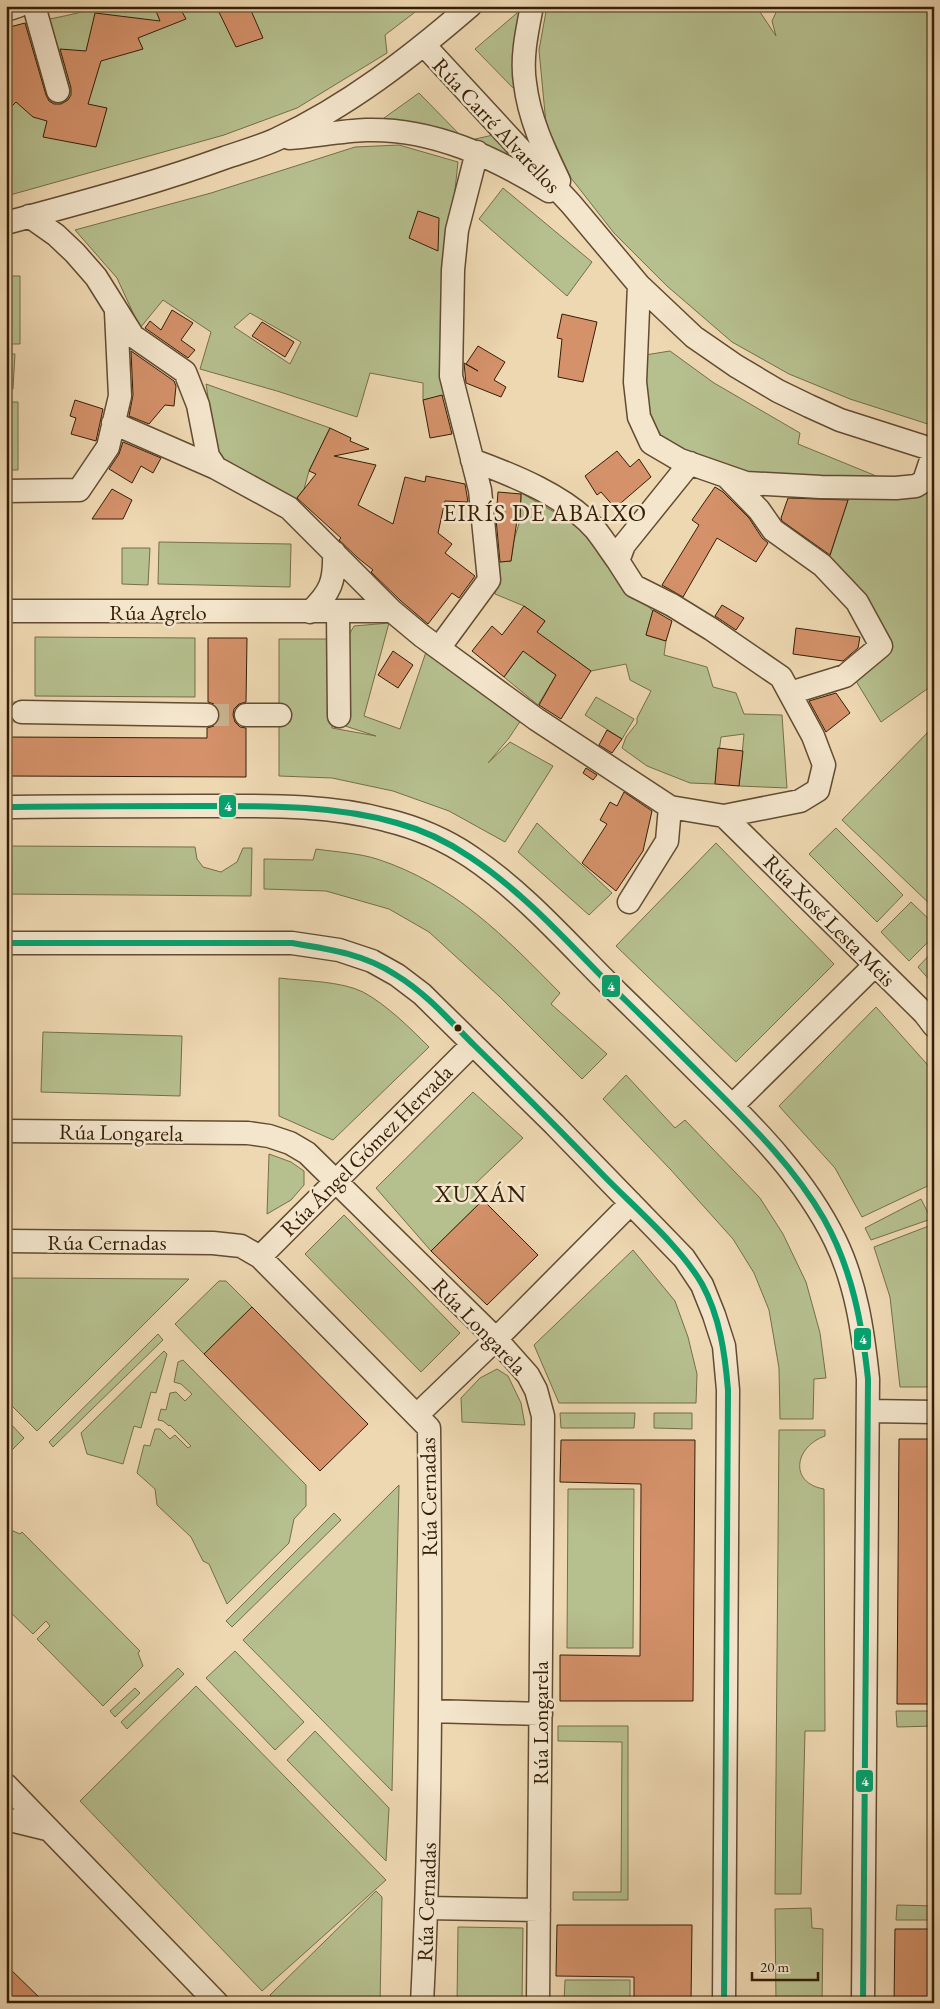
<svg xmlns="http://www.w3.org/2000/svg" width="940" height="2009" viewBox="0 0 940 2009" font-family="'EB Garamond',serif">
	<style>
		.green { fill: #b6bf8e; stroke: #756e4a; fill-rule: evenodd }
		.building { fill: #d4916a; stroke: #341e06 }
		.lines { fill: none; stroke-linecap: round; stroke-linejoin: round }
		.minor-tunnel { stroke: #c9b390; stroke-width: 22; stroke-dasharray: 22 11; stroke-linecap: butt }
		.minor-casing { stroke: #624c31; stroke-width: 25 }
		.minor { stroke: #f4e6cd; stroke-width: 22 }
		.bus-1-casing { stroke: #f4e6cd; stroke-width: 10 }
		.bus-1 { stroke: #05a26e; stroke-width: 6 }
		.bus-dot { fill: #341e06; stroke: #f4e6cd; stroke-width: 2 }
		.labels { text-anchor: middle; stroke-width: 5; stroke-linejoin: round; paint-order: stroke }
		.street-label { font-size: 22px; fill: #341e06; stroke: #f4e6cd }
		.neighbourhood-label { font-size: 24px; letter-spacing: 1px; fill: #341e06; stroke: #f4e6cd }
		.line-badge { stroke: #f4e6cd; stroke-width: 2 }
		.badge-label { font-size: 14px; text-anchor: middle; font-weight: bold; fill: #fff }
	</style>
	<rect width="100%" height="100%" fill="#eed8b2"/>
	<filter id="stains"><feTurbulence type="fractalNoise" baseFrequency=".004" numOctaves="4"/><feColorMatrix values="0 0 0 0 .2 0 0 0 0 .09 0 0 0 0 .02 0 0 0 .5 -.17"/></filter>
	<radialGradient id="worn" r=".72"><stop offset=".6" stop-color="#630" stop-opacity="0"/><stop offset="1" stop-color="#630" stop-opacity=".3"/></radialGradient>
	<path class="green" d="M 101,6 L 423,6 L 385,35 L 387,53 L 297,108 L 224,135 L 10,195 L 6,194 L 6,28 C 38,20 70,17 101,6 Z
		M 547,6 L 756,6 L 776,36 L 772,21 L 779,6 L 934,6 L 934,426 L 850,399 L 789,374 L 732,342 L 667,286 L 614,233 L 571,178 L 546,124 L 539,50 Z
		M 524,7 L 519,94 L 475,49 Z
		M 419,93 L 462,137 L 377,123 Z
		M 493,135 L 513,159 L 471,140 Z
		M 399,145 L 458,162 L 448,255 L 446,395 L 423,400 L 423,383 L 370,373 L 357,417 L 277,391 L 200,369 L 211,332 L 163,300 L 140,328 L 117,278 L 75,230 L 211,193 L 355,147 ZM 250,313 L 301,342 L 290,364 L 234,327 Z
		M 503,188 L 592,262 L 567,296 L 479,219 Z
		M 6,276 L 20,276 L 20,344 L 6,344 Z
		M 670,351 L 714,383 L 800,433 L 798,444 L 886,480 L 750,473 L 667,444 L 647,414 L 645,355 Z
		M 6,354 L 15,354 L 13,389 L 6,389 Z
		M 206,384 L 330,428 L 309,471 L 304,489 L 295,500 L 217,457 Z
		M 6,402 L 18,402 L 18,470 L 6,470 Z
		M 928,491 L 934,493 L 934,684 L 881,722 L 856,681 L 888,648 L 827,565 L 850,494 Z
		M 521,493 L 587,531 L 628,588 L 653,611 L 646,635 L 666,641 L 664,655 L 707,667 L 713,687 L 736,693 L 744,714 L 782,715 L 787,788 L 739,786 L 744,734 L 721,737 L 715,784 L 690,783 L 647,766 L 622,748 L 626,737 L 637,723 L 637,718 L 651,691 L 630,680 L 626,664 L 591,671 L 550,642 L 536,661 L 556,675 L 538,705 L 504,677 L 545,621 L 524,606 L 495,594 L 496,562 L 511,561 L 514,540 L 520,520 Z
		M 159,542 L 291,544 L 290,587 L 158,584 Z
		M 122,548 L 150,548 L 148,585 L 122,584 Z
		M 389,623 L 364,716 L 400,729 L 427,649 L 523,717 L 509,738 L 488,763 L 510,742 L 553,766 L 505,842 L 449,811 L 393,791 L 332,778 L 279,776 L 279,639 L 332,639 L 332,728 L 376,736 L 339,724 L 346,640 L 354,626 Z
		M 35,637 L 195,638 L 195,697 L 35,696 Z
		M 596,697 L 634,719 L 622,739 L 585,715 Z
		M 934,726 L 934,908 L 842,820 Z
		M 537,823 L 612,893 L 589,915 L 518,852 Z
		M 836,828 L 903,895 L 877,922 L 809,854 Z
		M 716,843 L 834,964 L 736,1062 L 616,946 Z
		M 6,846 L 195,847 L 197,859 L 203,867 L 221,872 L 237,862 L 243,848 L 252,848 L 251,896 L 6,894 Z
		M 316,849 C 336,852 358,853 377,859 C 454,884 505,937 560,993 L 551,1004 L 607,1054 L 582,1079 L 500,997 L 429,932 L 389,909 L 326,891 L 264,889 L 264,859 L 313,860 Z
		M 911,902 L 934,924 L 934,936 L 909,961 L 881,932 Z
		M 934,950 L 934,985 L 918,967 Z
		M 279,978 C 304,981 341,981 363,992 C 387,1005 410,1028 429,1047 L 333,1140 L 279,1116 Z
		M 876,1007 L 934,1072 L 934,1183 L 862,1217 L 835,1168 L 779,1106 Z
		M 43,1032 L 182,1036 L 180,1096 L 41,1092 Z
		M 626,1075 L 675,1128 L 685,1120 L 760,1198 L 783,1234 L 806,1282 L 820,1333 L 826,1378 L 814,1379 L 813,1419 L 780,1419 L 779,1368 L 769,1310 L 754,1273 L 733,1239 L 671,1170 L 603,1099 Z
		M 473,1092 L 523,1138 L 471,1188 L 483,1200 L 431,1251 L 376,1188 Z
		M 269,1154 L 291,1162 L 304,1171 L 304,1185 L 291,1200 L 267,1214 Z
		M 921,1199 L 931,1219 L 871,1240 L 865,1228 Z
		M 344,1215 L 460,1333 L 421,1372 L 305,1254 Z
		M 934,1224 L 934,1387 L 900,1387 L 890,1297 L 874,1247 Z
		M 633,1250 L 675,1301 L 688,1337 L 697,1374 L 696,1403 L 559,1403 L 534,1345 Z
		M 6,1278 L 189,1279 L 37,1431 L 6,1400 Z
		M 219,1281 L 226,1281 L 252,1307 L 204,1354 L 175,1324 Z
		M 158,1334 L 163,1340 L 53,1447 L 49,1442 Z
		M 164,1351 L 167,1354 L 156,1393 L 151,1392 L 141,1428 L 134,1426 L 123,1464 L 87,1454 L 81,1433 Z
		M 183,1360 L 306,1485 L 306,1506 L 294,1519 L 289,1543 L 227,1604 L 209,1564 L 203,1561 L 191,1537 L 157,1505 L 155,1489 L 137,1473 L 144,1445 L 150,1446 L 155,1429 L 160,1429 L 170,1439 L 175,1435 L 188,1448 L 191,1446 L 170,1425 L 169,1426 L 163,1421 L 158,1420 L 161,1409 L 166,1410 L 170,1393 L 176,1392 L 185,1401 L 192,1394 L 181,1384 L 174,1382 L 178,1362 Z
		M 497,1369 L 508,1376 L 521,1403 L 525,1425 L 462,1422 L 461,1398 L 480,1378 Z
		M 560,1413 L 635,1413 L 634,1428 L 561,1428 Z
		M 654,1413 L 692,1413 L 692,1429 L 654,1428 Z
		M 6,1419 L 24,1438 L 6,1456 Z
		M 779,1430 L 825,1430 L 825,1436 C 794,1447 789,1483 824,1489 L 825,1731 L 805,1731 L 801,1894 L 775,1894 Z
		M 399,1485 L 392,1791 L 243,1640 Z
		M 568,1489 L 634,1489 L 633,1648 L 567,1648 Z
		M 334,1513 L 341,1520 L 232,1627 L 226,1621 Z
		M 6,1528 L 20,1534 L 22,1532 L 140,1651 L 138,1653 L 143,1666 L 103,1706 L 37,1639 L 50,1626 L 46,1621 L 33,1634 L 6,1608 Z
		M 235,1651 L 304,1722 L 275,1750 L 206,1678 Z
		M 178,1668 L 184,1674 L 127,1729 L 121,1722 Z
		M 196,1686 L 386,1880 L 262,1991 L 80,1801 Z
		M 135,1688 L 140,1693 L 115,1717 L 110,1711 Z
		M 896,1711 L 934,1711 L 934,1726 L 897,1727 Z
		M 558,1726 L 628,1726 L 628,1900 L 573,1900 L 573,1892 L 621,1892 L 622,1742 L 558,1741 Z
		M 315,1731 L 389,1808 L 386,1861 L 287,1760 Z
		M 376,1891 L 382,1897 L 380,2003 L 276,2003 L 270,1995 Z
		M 897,1905 L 934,1906 L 934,1920 L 896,1920 Z
		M 811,1908 L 812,1928 L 823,1929 L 822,2003 L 776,2003 L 775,1909 Z
		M 458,1927 L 523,1928 L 522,2003 L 457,2003 Z
		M 565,1980 L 630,1980 L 630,2003 L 564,2003 Z"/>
	<path class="building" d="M 154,6 L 179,6 L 186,19 L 138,38 L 143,49 L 101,61 L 88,104 L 107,108 L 96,147 L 43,137 L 47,121 L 33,117 L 16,102 L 6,112 L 6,28 L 25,23 L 46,95 L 49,101 L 54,104 L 61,104 L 68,100 L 71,95 L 71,88 L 60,49 L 86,51 L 95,13 L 160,21 Z
		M 216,6 L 249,6 L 263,38 L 236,47 Z
		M 418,211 L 439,218 L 438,251 L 409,238 Z
		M 172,310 L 193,323 L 181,340 L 195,350 L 188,358 L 145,328 L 150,321 L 161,330 Z
		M 562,314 L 597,322 L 583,382 L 558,377 L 562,339 L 557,338 Z
		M 262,322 L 294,342 L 285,357 L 252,336 Z
		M 478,346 L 505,362 L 494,380 L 506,387 L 501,397 L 466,383 L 464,363 L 478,371 L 466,364 Z
		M 131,351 L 174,381 L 176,386 L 174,406 L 165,405 L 149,424 L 129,416 L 133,395 Z
		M 442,395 L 452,434 L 430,438 L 423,400 Z
		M 75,400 L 103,409 L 96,441 L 71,434 L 76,418 L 70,416 Z
		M 330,428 L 351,438 L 350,441 L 369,449 L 334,456 L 376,465 L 358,505 L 393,524 L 405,477 L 425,482 L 426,476 L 465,484 L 468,502 L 445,501 L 438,533 L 452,544 L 445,553 L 475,576 L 459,598 L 452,593 L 428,624 L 401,601 L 371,572 L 373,570 L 358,558 L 339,540 L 341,538 L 297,498 L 316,474 L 309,471 Z
		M 123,442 L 161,458 L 153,473 L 141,466 L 132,483 L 109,469 L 119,454 Z
		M 617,451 L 630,467 L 639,459 L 651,477 L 615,508 L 601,492 L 597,495 L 585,476 Z
		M 715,487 L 723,492 L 749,518 L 762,538 L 768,543 L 756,562 L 717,538 L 683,597 L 662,585 L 699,525 L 692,520 Z
		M 112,489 L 132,500 L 123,519 L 92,519 Z
		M 498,492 L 521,494 L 520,520 L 517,520 L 511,561 L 500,562 L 496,519 Z
		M 788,498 L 848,500 L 830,555 L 782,521 L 781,518 Z
		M 722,605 L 744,618 L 736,630 L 715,616 Z
		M 524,606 L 545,621 L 537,632 L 591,671 L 561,719 L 539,705 L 556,675 L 523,651 L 504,677 L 472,651 L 492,626 L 502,635 Z
		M 653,610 L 672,621 L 666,641 L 646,635 Z
		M 796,628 L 860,637 L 858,648 L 843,661 L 793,654 Z
		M 208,638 L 247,638 L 246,702 L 239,704 L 234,709 L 233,715 L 235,722 L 240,727 L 246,728 L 246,777 L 6,776 L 6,737 L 207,738 L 207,728 L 214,726 L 218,722 L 220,715 L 219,709 L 214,704 L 208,702 Z
		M 393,651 L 413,665 L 398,688 L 378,675 Z
		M 836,693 L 850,713 L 826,732 L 809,701 Z
		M 607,730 L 622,739 L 612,753 L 599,745 Z
		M 718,748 L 743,751 L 739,786 L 715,784 Z
		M 586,768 L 597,775 L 593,780 L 583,773 Z
		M 624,792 L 652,811 L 643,851 L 616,891 L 582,863 L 607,824 L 600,820 L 610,802 L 617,806 Z
		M 483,1200 L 538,1255 L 487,1305 L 431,1251 Z
		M 252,1307 L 368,1424 L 320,1471 L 204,1354 Z
		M 899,1439 L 934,1439 L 934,1704 L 897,1704 Z
		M 561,1440 L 695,1440 L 693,1701 L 560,1701 L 560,1655 L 640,1656 L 641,1484 L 560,1482 Z
		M 557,1925 L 692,1925 L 691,2003 L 634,2003 L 634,1977 L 556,1976 Z
		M 895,1929 L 934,1929 L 932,2003 L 894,2003 Z
		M 6,1965 L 45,2003 L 6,2003 Z"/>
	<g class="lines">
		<path class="minor-tunnel" d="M 6,712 L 22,712
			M 207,715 L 246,715"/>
		<defs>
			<path id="minor" d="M 34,6 L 58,91
				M 532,6 C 527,31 521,58 525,83 C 529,118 544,150 559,181
				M 6,10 L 18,6
				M 424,45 L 571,204 L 639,285 L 694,337 L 736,366 L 778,391 L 809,406 L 840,420 L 934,450
				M 289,138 C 315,136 341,131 366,130 C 433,128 493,157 549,191
				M 29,216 L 56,235 L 75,253 L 96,277 L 133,336 L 185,372 L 198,405 L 208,456 L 216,468 L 289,508 L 392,611 L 422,636 L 536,719 L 670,807 L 724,816 L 800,801 L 818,790 L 824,765 L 813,736 L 781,677 L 711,629 L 672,605 L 634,586 L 618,561 L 624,545 L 690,463
				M 6,223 C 79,203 153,184 224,158 C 241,152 260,147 277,139 C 348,106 411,57 470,6
				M 639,285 L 635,382 L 639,417 L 651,443 L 680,460 L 746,483 L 821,487 L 896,488 L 916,486 L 924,481 L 934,451
				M 113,423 L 216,468
				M 472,460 C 513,475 566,496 595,529 C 603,539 610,550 618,561
				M 727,477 L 759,510 L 773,530 L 822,565 L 857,602 L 881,646 L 845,676 L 790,693
				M 6,491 L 79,490 L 108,447 L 120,396 L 116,312
				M 6,611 L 392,611
				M 310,612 C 331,592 335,581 334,552
				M 338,612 L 339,716
				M 439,648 L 489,580 L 480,490 L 451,376 L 453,270 L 457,230 L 477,152
				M 22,712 L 207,715
				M 246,715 L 280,715
				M 6,807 C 72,806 137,806 203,806 C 263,806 327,804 386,820 C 415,827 446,840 471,857 C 526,894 571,947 619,994 C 649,1023 679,1053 709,1083 C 757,1130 805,1179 835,1240 C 856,1283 863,1331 868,1379 L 863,2003
				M 724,816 L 924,1013 L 934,1026
				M 629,902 L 667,841 L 670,807
				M 6,943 L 292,943 L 339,950 L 372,961 L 397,975 L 422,994 L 554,1124 L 684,1258 L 702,1285 L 714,1315 L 724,1346 L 728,1390 L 724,2003
				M 732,1106 L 875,965
				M 6,1131 L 248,1133 L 269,1136 L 290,1143 L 307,1153 L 496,1339 L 528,1375 L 536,1390 L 543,1416 L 538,2003
				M 6,1241 L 213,1243 L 241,1246 L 260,1257 L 429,1428 C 431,1620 432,1811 422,2003
				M 260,1257 L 473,1044
				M 869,1411 L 934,1412
				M 417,1415 L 496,1339 L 631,1203
				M 430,1711 L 541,1714
				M 6,1785 L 217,2003
				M 6,1819 L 47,1829
				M 427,1908 L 539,1910"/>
		</defs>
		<use href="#minor" class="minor-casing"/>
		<use href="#minor" class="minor"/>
		<defs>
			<path id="bus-1" d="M 6,807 C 72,806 137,806 202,806 C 268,806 334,805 397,823 C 423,830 448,842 470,857 C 526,894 571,946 618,993 C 649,1023 679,1053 709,1083 C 751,1125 794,1167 824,1219 C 852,1269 862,1323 868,1379 L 863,2003
				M 6,943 L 292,943 C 329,949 364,954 396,975 C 426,993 450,1021 475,1046 C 518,1088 561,1131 603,1175 C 634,1207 680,1246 702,1284 C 720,1317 725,1354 728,1390 L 724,2003"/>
		</defs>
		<use href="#bus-1" class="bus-1-casing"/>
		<use href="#bus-1" class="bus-1"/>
	</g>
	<circle class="bus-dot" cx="458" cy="1028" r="4.5"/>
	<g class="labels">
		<g class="street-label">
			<text transform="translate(497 125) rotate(47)" y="8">Rúa Carré Alvarellos</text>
			<text x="158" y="620">Rúa Agrelo</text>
			<text transform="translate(830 920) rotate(45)" y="8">Rúa Xosé Lesta Meis</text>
			<text transform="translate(121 1132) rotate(1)" y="8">Rúa Longarela</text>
			<text transform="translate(366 1150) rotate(-45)" y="8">Rúa Ángel Gómez Hervada</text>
			<text x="107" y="1250">Rúa Cernadas</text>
			<text transform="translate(480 1326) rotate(46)" y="8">Rúa Longarela</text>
			<text transform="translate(428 1497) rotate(-91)" y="8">Rúa Cernadas</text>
			<text transform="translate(540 1723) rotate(-90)" y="8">Rúa Longarela</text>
			<text transform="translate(426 1902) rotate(-88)" y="8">Rúa Cernadas</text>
		</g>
		<g class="neighbourhood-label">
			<text x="545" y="521">EIRÍS DE ABAIXO</text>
			<text x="481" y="1202">XUXÁN</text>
		</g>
	</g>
	<g class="line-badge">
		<rect x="218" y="794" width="19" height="24" rx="5" fill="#05a26e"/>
		<rect x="601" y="974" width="20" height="24" rx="5" fill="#05a26e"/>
		<rect x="853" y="1327" width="19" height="24" rx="5" fill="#05a26e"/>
		<rect x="855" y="1769" width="19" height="24" rx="5" fill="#05a26e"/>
	</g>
	<g class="badge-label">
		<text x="228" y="811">4</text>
		<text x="611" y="991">4</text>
		<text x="863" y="1344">4</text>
		<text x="865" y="1786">4</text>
	</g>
	<rect width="940" height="2009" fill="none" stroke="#eed8b2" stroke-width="25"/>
	<rect x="8" y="8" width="925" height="1994" fill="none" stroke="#341e06" stroke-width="2.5"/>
	<rect x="12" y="12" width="915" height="1984" fill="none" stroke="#341e06"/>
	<path d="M752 1972v8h66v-8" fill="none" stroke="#341e06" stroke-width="2.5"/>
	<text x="760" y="1972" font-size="15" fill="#341e06" stroke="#f4e6cd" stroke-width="4" paint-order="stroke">20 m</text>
	<rect width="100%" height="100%" filter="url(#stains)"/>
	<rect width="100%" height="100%" fill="url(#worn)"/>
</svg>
